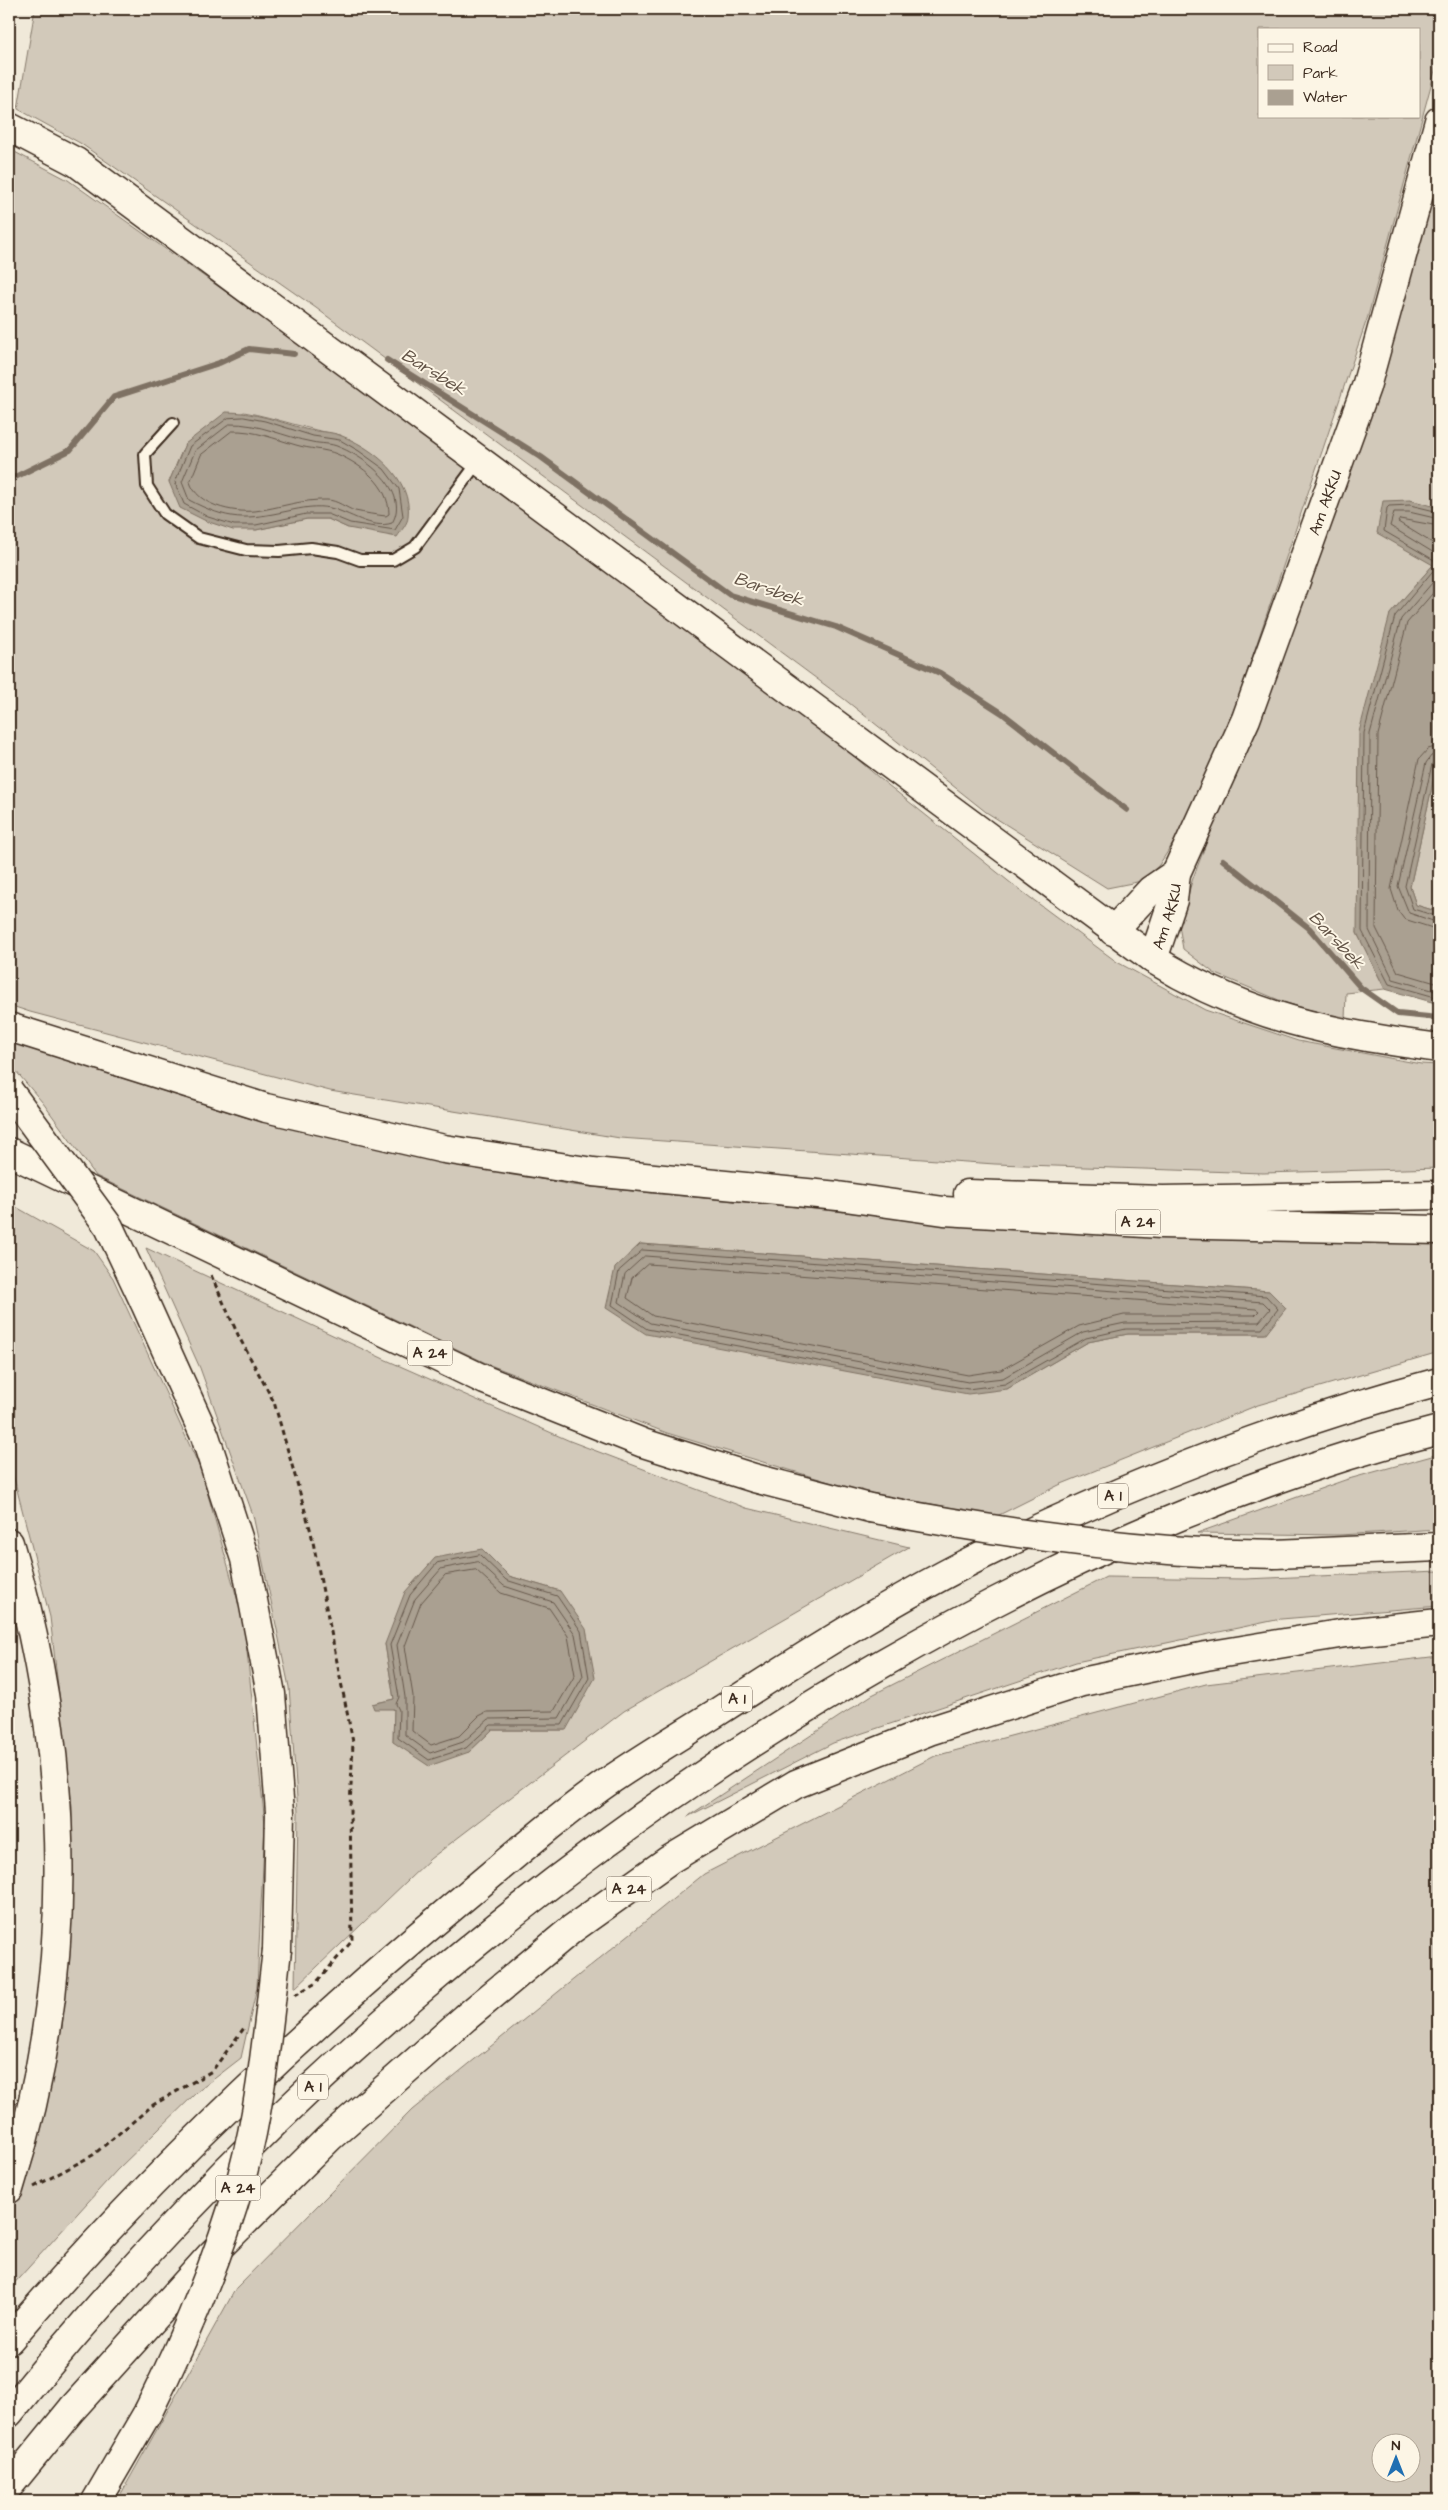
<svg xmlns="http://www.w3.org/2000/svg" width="1448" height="2510" viewBox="0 0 1448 2510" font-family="'Architects Daughter',sans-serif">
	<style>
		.green { fill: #d2c9ba; stroke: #867a6c; fill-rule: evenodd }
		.water { fill: #aaa091; stroke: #7e7163 }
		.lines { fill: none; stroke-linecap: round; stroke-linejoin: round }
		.shore { stroke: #67594c; stroke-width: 1 }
		.stream { stroke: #7e7163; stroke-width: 6 }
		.lane-casing { stroke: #3b2a1e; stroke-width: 14 }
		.secondary-casing { stroke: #3b2a1e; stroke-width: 31 }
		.highway-casing { stroke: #3b2a1e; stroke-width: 31 }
		.path { stroke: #3b2a1e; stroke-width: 3; stroke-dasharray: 5 4; stroke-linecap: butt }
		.lane { stroke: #fcf5e5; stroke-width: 10 }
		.secondary { stroke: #fcf5e5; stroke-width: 28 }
		.highway { stroke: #fcf5e5; stroke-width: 28 }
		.highway-bridge-casing { stroke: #3b2a1e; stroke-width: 31; stroke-linecap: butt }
		.highway-bridge { stroke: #fcf5e5; stroke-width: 28 }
		.labels { text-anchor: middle; stroke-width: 4; stroke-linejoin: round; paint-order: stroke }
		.shield { fill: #fcf5e5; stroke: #75675a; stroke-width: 1 }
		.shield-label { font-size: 15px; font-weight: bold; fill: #3b2a1e }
		.street-label { font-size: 16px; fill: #3b2a1e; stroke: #fcf5e5 }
		.water-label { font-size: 18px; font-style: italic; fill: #625346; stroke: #fcf5e5 }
	</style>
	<rect width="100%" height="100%" fill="#f0e9d9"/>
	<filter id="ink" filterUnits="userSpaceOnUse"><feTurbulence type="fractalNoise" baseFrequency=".02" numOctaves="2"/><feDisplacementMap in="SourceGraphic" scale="10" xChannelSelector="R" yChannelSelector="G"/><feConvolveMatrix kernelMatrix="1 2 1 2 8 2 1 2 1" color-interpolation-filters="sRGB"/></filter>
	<g filter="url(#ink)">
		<path class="green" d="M 35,9 L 1439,9 L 1439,56 L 1368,316 L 1238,699 L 1194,811 L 1159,865 L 1142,881 L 1107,888 L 986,812 L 844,699 L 316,308 L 80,143 L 18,109 ZM 1259,29 L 1419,29 L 1419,116 L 1259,116 Z
			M 9,149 L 68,180 L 510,493 L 771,684 L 878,777 L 1012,884 L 1117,962 L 1205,1010 L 1298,1041 L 1421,1064 L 1439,1065 L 1439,1168 L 1263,1173 L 995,1164 L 620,1138 L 330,1091 L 30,1012 L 9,1005 ZM 244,412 C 277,418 308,430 341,435 L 348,528 L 328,519 L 307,519 L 256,530 L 169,482 L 185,444 Z
			M 1439,164 L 1439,508 L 1410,500 L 1433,565 L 1390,614 L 1357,933 L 1385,989 L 1346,993 L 1345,1020 L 1286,1003 L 1214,973 L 1183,949 L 1179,925 L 1193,878 L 1380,387 Z
			M 1439,755 L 1439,912 L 1416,905 L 1410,887 Z
			M 9,1042 L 245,1117 L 375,1147 L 572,1185 L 885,1216 L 1439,1238 L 1439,1352 L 1258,1405 L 1059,1485 L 997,1516 L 859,1491 L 667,1433 L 490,1365 L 96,1176 L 43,1103 L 9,1063 ZM 641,1244 L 1269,1291 L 1286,1308 L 1265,1334 L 1128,1334 L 1088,1342 L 1007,1389 Z
			M 9,1203 L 94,1251 L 113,1278 L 201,1470 L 244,1623 L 265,1824 L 257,1987 L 241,2058 L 197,2092 L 117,2170 L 9,2289 L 9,2219 L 28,2167 L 62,2028 L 70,1938 L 72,1807 L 50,1617 L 9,1459 Z
			M 146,1248 L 384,1359 L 570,1441 L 746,1508 L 909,1547 L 624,1711 L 430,1859 L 295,1988 L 298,1812 L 289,1687 L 253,1515 L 200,1368 ZM 482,1549 L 509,1576 L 560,1591 L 565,1730 L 492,1730 L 469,1752 L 393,1742 L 394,1709 L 372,1704 L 394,1699 L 385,1644 Z
			M 1439,1454 L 1439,1529 L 1339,1535 L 1197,1533 L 1345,1480 Z
			M 1439,1571 L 1439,1606 L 1281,1619 L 1076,1662 L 833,1743 L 687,1817 L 872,1695 L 1106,1577 L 1245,1579 Z
			M 1439,1656 L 1439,2501 L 117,2501 L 236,2288 L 412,2110 L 704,1874 L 935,1756 L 1206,1684 ZM 1380,2442 L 1410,2442 L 1410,2472 L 1380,2472 Z"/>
		<path class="water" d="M 226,412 C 254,412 278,421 305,429 C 317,432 331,431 342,436 C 373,448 413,479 408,517 C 408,523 401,531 397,537 L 348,528 L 328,519 L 307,519 L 256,530 L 233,530 L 206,521 L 180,508 L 169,482 L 185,444 Z
			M 1410,500 L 1439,508 L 1439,755 L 1410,887 L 1416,905 L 1439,912 L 1439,1004 L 1385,989 L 1357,933 L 1359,732 L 1390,614 L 1433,565 L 1377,533 L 1383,501 Z
			M 640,1244 L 1269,1291 L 1286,1308 L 1266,1334 L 1128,1334 L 1088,1342 L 1007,1389 L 968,1394 L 646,1334 L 606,1308 L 615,1268 Z
			M 482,1549 L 509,1576 L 560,1591 L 586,1629 L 595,1678 L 566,1730 L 492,1730 L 469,1752 L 429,1766 L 393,1742 L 394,1709 L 374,1709 L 372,1704 L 394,1699 L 385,1644 L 405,1592 L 435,1558 Z"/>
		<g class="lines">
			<path class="shore" d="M 244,417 L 265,421 L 313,436 L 340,440 L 359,451 L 384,469 L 399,489 L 403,516 L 395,530 L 350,523 L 328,514 L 306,514 L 256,525 L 234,525 L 208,517 L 184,504 L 175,482 L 190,446 L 228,418 Z
				M 230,424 C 259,423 284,437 312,442 C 321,444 331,443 339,447 C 365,457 411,491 392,523 C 372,530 349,512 330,508 C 317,505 301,508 288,511 C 245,520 229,521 189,500 L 182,482 L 195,451 Z
				M 232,431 C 254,430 275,439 296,445 C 309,449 325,449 337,454 C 362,465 389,485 389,514 L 386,516 C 376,515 365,513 355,511 C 346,508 337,500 327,500 C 302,499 279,508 255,511 C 232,513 197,505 190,482 L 201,455 Z
				M 1439,512 L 1410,505 L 1389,506 L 1387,508 L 1384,531 L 1434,560 L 1437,566 L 1395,616 L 1364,733 L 1362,931 L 1389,984 L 1439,998
				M 1439,519 L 1409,512 L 1394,512 L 1390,526 L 1439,556
				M 1439,526 L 1400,519 L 1398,522 L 1439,547
				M 1439,575 L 1401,619 L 1370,734 L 1369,930 L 1393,979 L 1439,992
				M 1439,586 L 1407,623 L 1378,735 L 1376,928 L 1398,972 L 1439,984
				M 1439,746 L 1428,749 L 1419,759 L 1391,889 L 1398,911 L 1404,919 L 1439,930
				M 1439,754 L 1431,756 L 1426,763 L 1398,886 L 1409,913 L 1439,923
				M 1439,760 L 1432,764 L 1405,886 L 1413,909 L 1439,917
				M 643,1250 L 1266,1296 L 1278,1309 L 1262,1329 L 1126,1329 L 1086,1338 L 1005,1384 L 968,1389 L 647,1329 L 612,1305 L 619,1271 Z
				M 645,1256 L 1263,1302 L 1270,1309 L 1259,1322 L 1125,1323 L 1083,1332 L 1003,1378 L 968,1382 L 650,1323 L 619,1302 L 625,1274 Z
				M 648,1264 L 1256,1309 L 1259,1311 L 1255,1315 L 1124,1315 L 1079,1326 L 1001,1370 L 968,1375 L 653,1316 L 627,1298 L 632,1278 Z
				M 480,1555 L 506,1580 L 557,1596 L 581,1631 L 589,1678 L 562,1725 L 491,1725 L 466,1748 L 429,1760 L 398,1738 L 399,1710 L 396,1704 L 399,1697 L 390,1645 L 410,1595 L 437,1563 Z
				M 478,1562 L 504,1586 L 553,1602 L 575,1634 L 583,1676 L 559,1718 L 489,1719 L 463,1742 L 430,1753 L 405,1735 L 405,1697 L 397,1645 L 415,1599 L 441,1569 Z
				M 476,1570 L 501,1593 L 549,1608 L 568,1636 L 575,1675 L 554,1711 L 487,1712 L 479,1716 L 459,1736 L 431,1745 L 412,1731 L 413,1696 L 405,1646 L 421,1603 L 445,1575 Z"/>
			<path class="stream" d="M 387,360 L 541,457 L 730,595 L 836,627 L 940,673 L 1002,713 L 1127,810
				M 9,480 L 70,450 L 114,397 L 219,363 L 249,349 L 294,354
				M 1223,860 L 1309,928 L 1361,988 L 1398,1014 L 1439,1018"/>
			<defs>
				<path id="lane" d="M 173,423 L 145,454 L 147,486 L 165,514 L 199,538 L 246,550 L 279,551 L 311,548 L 338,552 L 360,560 L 393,560 L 415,547 L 478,462"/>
				<g id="secondary">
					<path d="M 9,127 L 76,162 L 1153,959 C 1248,1018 1330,1033 1439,1048"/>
					<path d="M 1113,931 L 1151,890 L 1176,873"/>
					<path id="s1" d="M 1153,959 L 1173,900 L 1176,873 L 1246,719 L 1366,387 L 1439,121"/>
				</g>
				<path id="highway" d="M 9,1027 L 266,1108 L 444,1149 L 593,1172 L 838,1196 L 944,1211 L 1161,1224 L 1439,1230
					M 9,1152 L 485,1380 L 643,1443 L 754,1478 L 870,1508
					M 968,1194 L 1163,1200 L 1439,1195
					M 144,1301 L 205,1436 L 245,1559 L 271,1694 L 280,1812 L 277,1950
					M 9,1543 C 73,1757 77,1976 9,2189
					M 1275,1554 L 1439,1547
					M 9,2340 C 143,2183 295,2038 455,1905 C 506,1863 557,1817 612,1779 C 646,1756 681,1735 716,1713 C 813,1650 914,1586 1020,1537 C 1155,1474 1295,1420 1439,1382
					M 9,2413 C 252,2113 550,1853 885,1662 C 1061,1561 1242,1480 1439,1430
					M 9,2486 L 72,2409 L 211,2255 L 329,2138 L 465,2018 L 572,1929 L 669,1860 L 796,1784 L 929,1731 L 1082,1682 L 1206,1656 L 1345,1633 L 1439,1623
					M 96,2501 L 148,2412"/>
			</defs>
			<use href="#lane" class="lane-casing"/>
			<use href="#secondary" class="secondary-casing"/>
			<use href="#highway" class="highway-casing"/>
			<path class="path" d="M 211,1275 L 239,1337 L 274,1402 L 311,1532 L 353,1742 L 350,1807 L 352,1941 L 316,1983 L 295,1995
				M 9,1959 L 13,1957
				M 34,2187 L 93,2155 L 153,2105 L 212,2071 L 244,2028"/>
			<use href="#lane" class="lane"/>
			<use href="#secondary" class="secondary"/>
			<use href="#highway" class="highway"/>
			<defs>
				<path id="highway-bridge" d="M 9,1091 L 109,1227 L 144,1301
					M 870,1508 C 969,1527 1068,1542 1169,1550 C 1204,1553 1240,1553 1275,1554
					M 148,2412 C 186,2336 219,2258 242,2176 C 262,2102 268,2025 277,1950"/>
			</defs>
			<use href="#highway-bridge" class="highway-bridge-casing"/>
			<use href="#highway-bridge" class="highway-bridge"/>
		</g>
	</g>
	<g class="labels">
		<g class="shield">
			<rect x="1115.5" y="1209.5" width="45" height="25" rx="4"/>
			<rect x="407.5" y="1340.5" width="45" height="25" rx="4"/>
			<rect x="1098" y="1483.5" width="30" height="25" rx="4"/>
			<rect x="722" y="1686.5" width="30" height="25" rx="4"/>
			<rect x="606.5" y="1876.5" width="45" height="25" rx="4"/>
			<rect x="298" y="2074.5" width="30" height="25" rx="4"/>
			<rect x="215.5" y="2175.5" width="45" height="25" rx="4"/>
		</g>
		<g class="shield-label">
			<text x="1138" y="1227">A 24</text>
			<text x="430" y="1358">A 24</text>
			<text x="1113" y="1501">A 1</text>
			<text x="737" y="1704">A 1</text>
			<text x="629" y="1894">A 24</text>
			<text x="313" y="2092">A 1</text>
			<text x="238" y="2193">A 24</text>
		</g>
		<g class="street-label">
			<text dy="6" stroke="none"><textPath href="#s1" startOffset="489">Am AKKU</textPath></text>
			<text dy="6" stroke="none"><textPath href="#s1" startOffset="45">Am AKKU</textPath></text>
		</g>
		<g class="water-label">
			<text transform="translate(434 372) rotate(32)" y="6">Barsbek</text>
			<text transform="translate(769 589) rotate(19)" y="6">Barsbek</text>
			<text transform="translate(1337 940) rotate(47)" y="6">Barsbek</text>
		</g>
	</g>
	<rect width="1448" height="2510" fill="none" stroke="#fcf5e5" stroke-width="30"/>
	<rect x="15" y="15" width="1418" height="2480" fill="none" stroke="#3b2a1e" stroke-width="2" filter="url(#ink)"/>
	<rect x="1258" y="28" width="162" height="90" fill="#fcf5e5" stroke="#afa495"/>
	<rect x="1268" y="44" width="25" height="8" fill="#fcf5e5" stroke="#afa495"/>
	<text x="1303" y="52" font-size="15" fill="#3b2a1e">Road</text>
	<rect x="1268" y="65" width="25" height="15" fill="#d2c9ba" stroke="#afa495"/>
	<text x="1303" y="78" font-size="15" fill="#3b2a1e">Park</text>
	<rect x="1268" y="90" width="25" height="15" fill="#aaa091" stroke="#afa495"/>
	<text x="1303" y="102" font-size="15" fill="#3b2a1e">Water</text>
	<g transform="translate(1396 2458)"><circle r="24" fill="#fcf5e5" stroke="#afa495"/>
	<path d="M0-4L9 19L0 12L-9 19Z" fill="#1f6fb2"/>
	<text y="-8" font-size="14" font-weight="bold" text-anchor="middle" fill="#3b2a1e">N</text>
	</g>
</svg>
